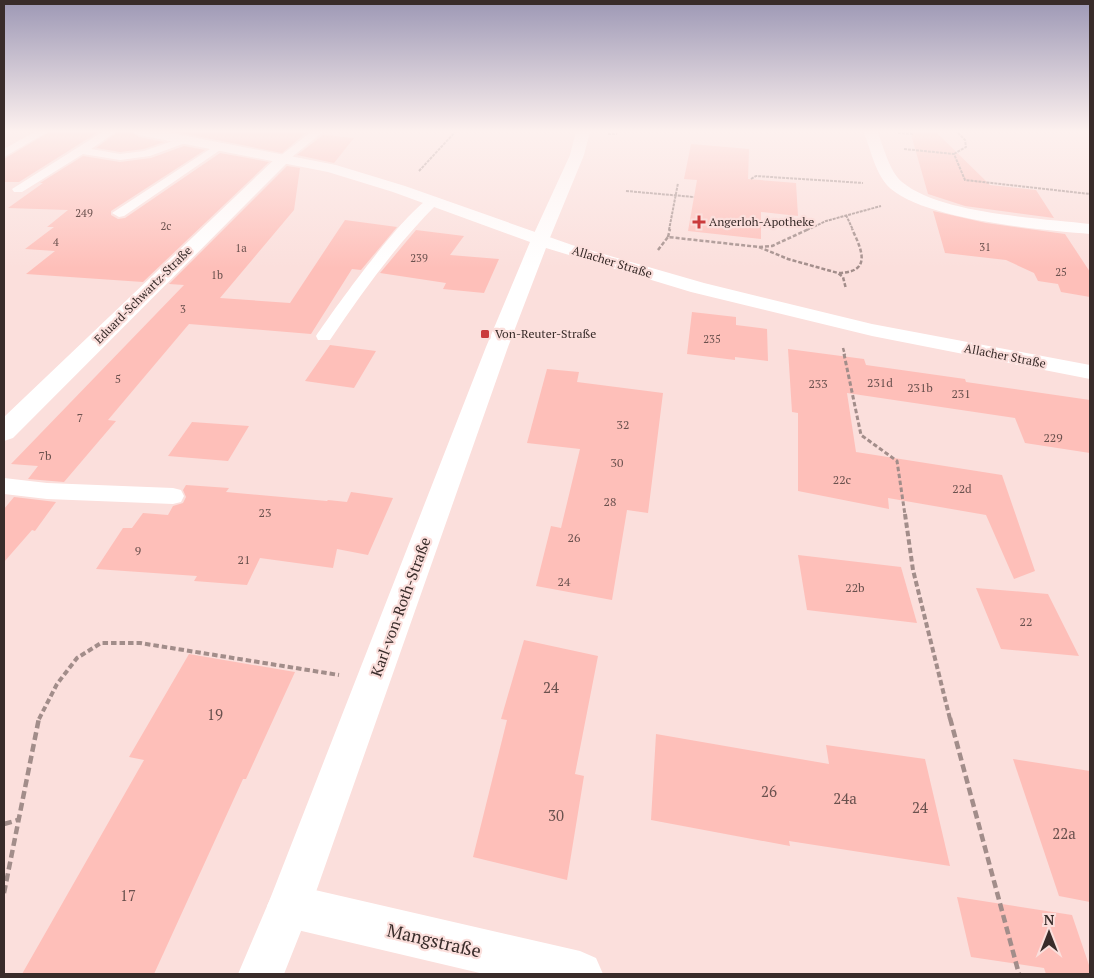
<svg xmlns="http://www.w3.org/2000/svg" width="1094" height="978" viewBox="0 0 1094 978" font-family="'PT Serif',serif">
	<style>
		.building { fill: #febfb9 }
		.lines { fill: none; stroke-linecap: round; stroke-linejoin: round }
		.path-far4 { stroke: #a28d8a; stroke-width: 2; stroke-dasharray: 3 1; stroke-linecap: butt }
		.path-far3 { stroke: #a28d8a; stroke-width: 2.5; stroke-dasharray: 4 2; stroke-linecap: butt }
		.path-far2 { stroke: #a28d8a; stroke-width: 3; stroke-dasharray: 4.5 2.5; stroke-linecap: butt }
		.path-far1 { stroke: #a28d8a; stroke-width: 4; stroke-dasharray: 5.5 3; stroke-linecap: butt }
		.path { stroke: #a28d8a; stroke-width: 4.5; stroke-dasharray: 8 4; stroke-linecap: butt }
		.lane { fill: #fff; fill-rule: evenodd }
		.street { fill: #fff; fill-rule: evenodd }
		.secondary { fill: #fff; fill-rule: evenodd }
		.poi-dot { fill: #ca3b3c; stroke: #fbdfdc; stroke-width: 2 }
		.labels { text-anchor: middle; stroke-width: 4.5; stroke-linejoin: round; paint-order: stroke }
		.far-number-label { font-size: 11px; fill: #6a514e }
		.far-poi-label { font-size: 12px; fill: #392c2a; stroke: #fbdfdc; text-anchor: start }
		.far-street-label { font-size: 12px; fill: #392c2a; stroke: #fbdfdc }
		.number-label { font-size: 12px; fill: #6a514e }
		.street-label { font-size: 15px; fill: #392c2a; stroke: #fbdfdc }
		.near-number-label { font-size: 15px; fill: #6a514e }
		.near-street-label { font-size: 18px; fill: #392c2a; stroke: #fbdfdc }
	</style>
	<rect width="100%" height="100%" fill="#fbdfdc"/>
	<path class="building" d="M 51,131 L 100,131 L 19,182 L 4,182 L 4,159 Z
		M 119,131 L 130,131 L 139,137 L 164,142 L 144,149 L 120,152 L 96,148 Z
		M 171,131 L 286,131 L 306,133 L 282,153 Z
		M 910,131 L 935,131 L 990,185 L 1036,190 L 1054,218 L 965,206 L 928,194 Z
		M 323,135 L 354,138 L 334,163 L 297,155 Z
		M 691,144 L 749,149 L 748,179 L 796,183 L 798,216 L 761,212 L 761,239 L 688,231 L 697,180 L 684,179 Z
		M 184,146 L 205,150 L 111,211 L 111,215 L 118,219 L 125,218 L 220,153 L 269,162 L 143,282 L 26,274 L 55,251 L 25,249 L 54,227 L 47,227 L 68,210 L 8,208 L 43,183 L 40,183 L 83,156 L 120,162 L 151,158 Z
		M 287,166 L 300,168 L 294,210 L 220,298 L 290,303 L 345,220 L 397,227 L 361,270 L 352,269 L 311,334 L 189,324 L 108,420 L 116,421 L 64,482 L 28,479 L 38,466 L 11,464 L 184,285 L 169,284 Z
		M 933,211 L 986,223 L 1065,234 L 1090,272 L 1090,297 L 1061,292 L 1058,284 L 1038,281 L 1034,273 L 1006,260 L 945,253 Z
		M 416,230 L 464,236 L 450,255 L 499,259 L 484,293 L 443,289 L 446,283 L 380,273 Z
		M 692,312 L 736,317 L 736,325 L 767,329 L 768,361 L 735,357 L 735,360 L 687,354 Z
		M 330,345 L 376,351 L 354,388 L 305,381 Z
		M 788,349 L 864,359 L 866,365 L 965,379 L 966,382 L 1090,400 L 1090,453 L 1025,443 L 1015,418 L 847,393 L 856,452 L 1002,475 L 1035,571 L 1014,579 L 986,515 L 888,498 L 889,509 L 798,491 L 798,413 L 792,412 Z
		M 547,369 L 579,372 L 577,382 L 663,393 L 648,513 L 627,510 L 612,600 L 536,586 L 551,526 L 561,528 L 580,449 L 527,443 Z
		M 192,422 L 249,426 L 228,461 L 168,456 Z
		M 186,485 L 229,488 L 226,492 L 327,501 L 328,500 L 347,502 L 351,492 L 393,498 L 368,555 L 337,549 L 333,568 L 260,558 L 247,585 L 194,581 L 197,576 L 96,569 L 123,528 L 132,528 L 143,513 L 168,515 L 173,506 L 183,503 L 186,497 L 183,490 Z
		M 14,497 L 56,502 L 35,531 L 32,530 L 4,562 L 4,509 Z
		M 798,555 L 901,567 L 917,623 L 807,610 Z
		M 976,588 L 1048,594 L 1079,656 L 1001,649 Z
		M 524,640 L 598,656 L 575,774 L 584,776 L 567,880 L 473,857 L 507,720 L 501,719 Z
		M 189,654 L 295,672 L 246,779 L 243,779 L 154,974 L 22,974 L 144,760 L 129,757 Z
		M 656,734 L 829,764 L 826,745 L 925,759 L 950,866 L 789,841 L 790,846 L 651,820 Z
		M 1013,759 L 1090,771 L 1090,902 L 1059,896 Z
		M 957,897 L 1072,915 L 1090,968 L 1090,974 L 1046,974 L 1044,968 L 971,957 Z"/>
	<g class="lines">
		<path class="path-far4" d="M 898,133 L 913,134
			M 608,134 L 617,134
			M 904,149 L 954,154 L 965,180 L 1090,194
			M 954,154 L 966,147 L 965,140 L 956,131
			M 419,171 L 456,131
			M 751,179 L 756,176 L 863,183
			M 626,191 L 694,197
			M 846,215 L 853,230
			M 669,230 L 678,183
			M 807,230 L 826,221 L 881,206"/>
		<path class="path-far3" d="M 668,237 L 670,229
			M 759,247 L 772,246 L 809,229
			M 658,250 L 668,237 L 759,247 L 788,259 L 838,273 L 843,277 L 846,289
			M 839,273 C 872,272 862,250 852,229
			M 843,348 L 845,355"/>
		<path class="path-far2" d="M 844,354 L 861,435 L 897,461 L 905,515"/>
		<path class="path-far1" d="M 905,514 L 913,570 L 950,719
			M 39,719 L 57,684 L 77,658 L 101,643 L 140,643 L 339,675"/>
		<path class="path" d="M 950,718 L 1019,974
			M 4,824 L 18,820
			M 4,893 L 39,718"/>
		<path class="lane" d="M 36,131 L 49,131 L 4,157 L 4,149 Z
			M 104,131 L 117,131 L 91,149 L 120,154 L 144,151 L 184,137 L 189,140 L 188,142 L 150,156 L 120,160 L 83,154 L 22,192 L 14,192 L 12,189 Z
			M 312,131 L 324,131 L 287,161 L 279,161 L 277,159 L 279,157 Z
			M 219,143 L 223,144 L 225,146 L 223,148 L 124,216 L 119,217 L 112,213 Z
			M 433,197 L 437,198 L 439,201 L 437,204 C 396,245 363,291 330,340 L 318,340 L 316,336 C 332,312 410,203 433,197 Z
			M 4,478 L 47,483 L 173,488 L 181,490 L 184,496 L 181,502 L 173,504 L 47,499 L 4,494 Z"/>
		<path class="street" d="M 576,131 L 590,131 L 584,155 L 549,240 L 546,244 L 540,245 L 534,244 L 531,240 L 570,155 Z
			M 863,131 L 877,131 C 884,147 889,171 902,182 C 940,214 1040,218 1090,224 L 1090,234 C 1041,230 928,220 891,189 C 875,175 871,149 863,131 Z
			M 283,155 L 288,156 L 290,159 L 288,162 L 13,438 L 4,441 L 4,417 L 278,156 Z
			M 289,884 L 580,951 L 596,958 L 603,974 L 484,974 L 289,928 L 274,921 L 267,906 L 274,891 Z"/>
		<path class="secondary" d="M 132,131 L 161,131 L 336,165 L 405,186 L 572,245 L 704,283 L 872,324 L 1090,365 L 1090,379 L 872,336 L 691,292 L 546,248 L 508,347 L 311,906 L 284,974 L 238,974 L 270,899 L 486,347 L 530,242 L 393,192 L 328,172 L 139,135 Z"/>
	</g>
	<linearGradient id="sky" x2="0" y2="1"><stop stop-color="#9d98b5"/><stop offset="0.49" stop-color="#fdf1ef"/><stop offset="1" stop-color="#fdf1ef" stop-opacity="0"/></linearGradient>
	<rect width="1094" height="268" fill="url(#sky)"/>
	<g class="poi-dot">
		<path d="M696.5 214.5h5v5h5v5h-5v5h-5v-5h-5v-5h5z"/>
		<rect x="480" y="329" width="10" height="10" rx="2.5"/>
	</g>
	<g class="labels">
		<g class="far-number-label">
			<text x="84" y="217">249</text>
			<text x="166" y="230">2c</text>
			<text x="56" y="246">4</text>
			<text x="985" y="251">31</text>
			<text x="241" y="252">1a</text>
			<text x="419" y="262">239</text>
			<text x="1061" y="276">25</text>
			<text x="217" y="279">1b</text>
			<text x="183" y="313">3</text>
			<text x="712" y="343">235</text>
		</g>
		<g class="far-poi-label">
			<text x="709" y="226">Angerloh-Apotheke</text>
			<text x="495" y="338">Von-Reuter-Straße</text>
		</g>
		<g class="far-street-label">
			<text transform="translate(612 262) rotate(17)" y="4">Allacher Straße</text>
			<text transform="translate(143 295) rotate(-45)" y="4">Eduard-Schwartz-Straße</text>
			<text transform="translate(1005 356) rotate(11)" y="4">Allacher Straße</text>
		</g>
		<g class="number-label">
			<text x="118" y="383">5</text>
			<text x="880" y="387">231d</text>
			<text x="818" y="388">233</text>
			<text x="920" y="392">231b</text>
			<text x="961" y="398">231</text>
			<text x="80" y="422">7</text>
			<text x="623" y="429">32</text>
			<text x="1053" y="442">229</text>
			<text x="45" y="460">7b</text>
			<text x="617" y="467">30</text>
			<text x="842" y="484">22c</text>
			<text x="962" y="493">22d</text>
			<text x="610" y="506">28</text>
			<text x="265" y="517">23</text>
			<text x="574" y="542">26</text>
			<text x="138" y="555">9</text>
			<text x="244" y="564">21</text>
			<text x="564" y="586">24</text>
			<text x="855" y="592">22b</text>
			<text x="1026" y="626">22</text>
		</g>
		<g class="street-label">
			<text transform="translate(401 607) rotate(-70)" y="5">Karl-von-Roth-Straße</text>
		</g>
		<g class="near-number-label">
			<text x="551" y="693">24</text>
			<text x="215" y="720">19</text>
			<text x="769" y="797">26</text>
			<text x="845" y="804">24a</text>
			<text x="920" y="813">24</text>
			<text x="556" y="821">30</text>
			<text x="1064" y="839">22a</text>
			<text x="128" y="901">17</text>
		</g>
		<g class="near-street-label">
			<text transform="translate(434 941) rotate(13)" y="6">Mangstraße</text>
		</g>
	</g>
	<rect width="1094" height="978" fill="none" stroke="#392c2a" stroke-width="10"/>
	<g transform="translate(1049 933)" stroke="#fbdfdc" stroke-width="4" paint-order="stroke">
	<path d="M0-4L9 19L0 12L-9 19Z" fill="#392c2a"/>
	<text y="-8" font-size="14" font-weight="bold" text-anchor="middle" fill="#392c2a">N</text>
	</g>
</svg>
